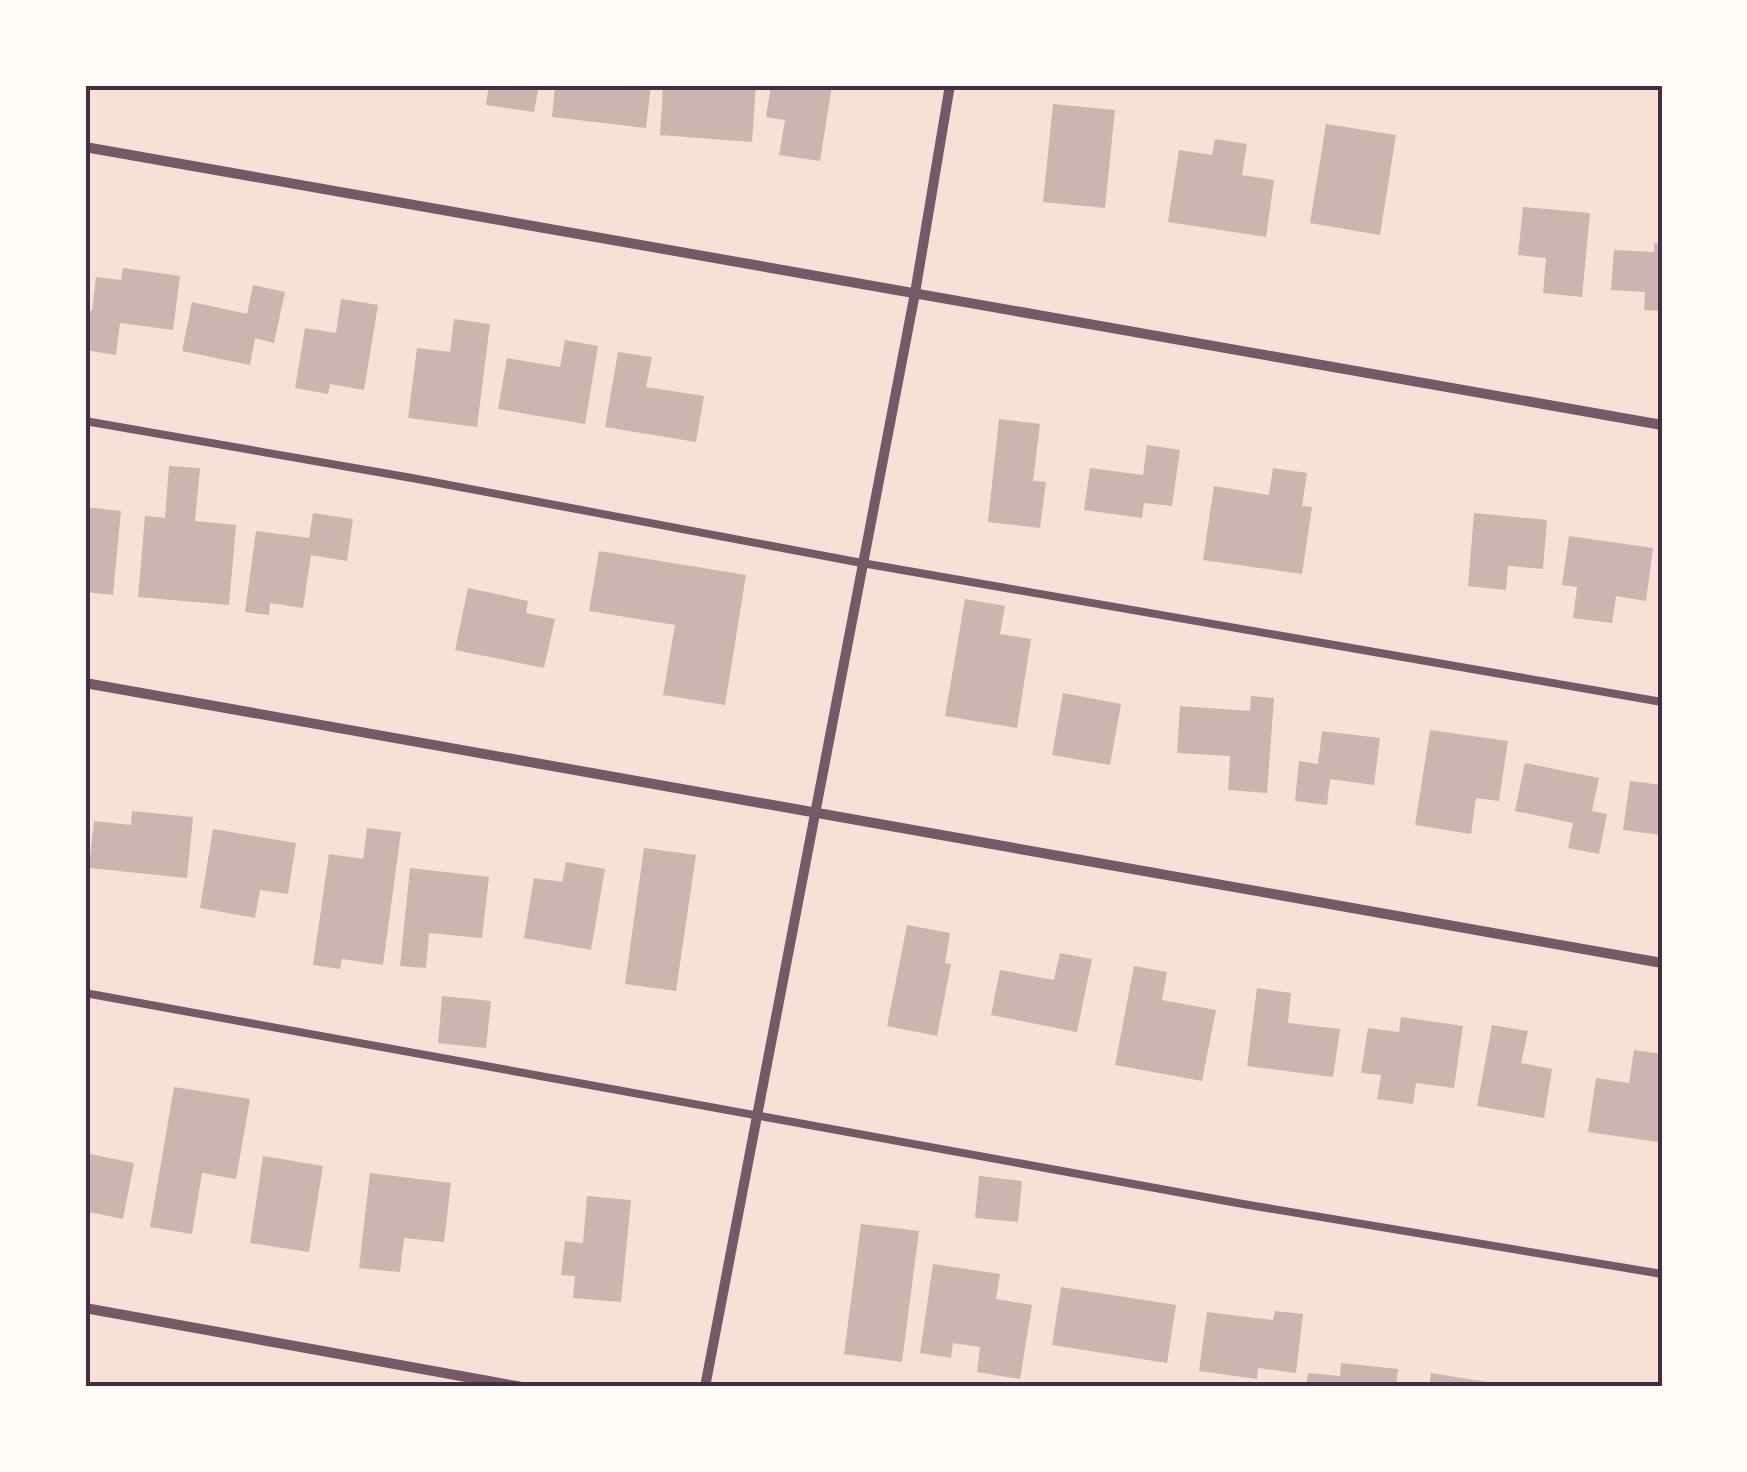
<svg xmlns="http://www.w3.org/2000/svg" width="1747" height="1472" viewBox="0 0 1747 1472" font-family="'Sofia Sans Condensed',sans-serif">
	<style>
		.building { fill: #ccb4b1 }
		.lines { fill: none; stroke-linecap: round; stroke-linejoin: round }
		.service { stroke: #755966; stroke-width: 8 }
		.minor { stroke: #755966; stroke-width: 10 }
		.neatline { fill: none; stroke: #4a2c40; stroke-width: 4 }
	</style>
	<rect width="100%" height="100%" fill="#f7e1d7"/>
	<path class="building" d="M 489,85 L 539,85 L 534,112 L 486,105 Z
		M 555,85 L 651,85 L 646,128 L 552,117 Z
		M 663,85 L 756,85 L 752,142 L 660,135 Z
		M 771,85 L 832,85 L 820,161 L 779,155 L 785,120 L 766,117 Z
		M 1053,104 L 1115,110 L 1105,208 L 1043,202 Z
		M 1326,124 L 1396,135 L 1380,235 L 1310,223 Z
		M 1215,139 L 1247,144 L 1242,175 L 1274,180 L 1266,237 L 1168,222 L 1179,150 L 1212,155 Z
		M 1523,207 L 1590,213 L 1582,297 L 1543,293 L 1546,258 L 1518,255 Z
		M 1654,243 L 1662,244 L 1662,311 L 1644,310 L 1645,292 L 1611,290 L 1614,250 L 1654,252 Z
		M 123,268 L 180,276 L 173,330 L 120,323 L 116,355 L 85,350 L 85,310 L 92,311 L 96,277 L 121,280 Z
		M 253,285 L 285,292 L 274,343 L 255,338 L 250,365 L 182,351 L 192,302 L 247,314 Z
		M 341,299 L 378,305 L 364,390 L 330,384 L 328,394 L 295,388 L 305,328 L 336,333 Z
		M 454,319 L 490,324 L 477,427 L 408,418 L 417,348 L 450,352 Z
		M 565,340 L 598,346 L 585,424 L 498,409 L 507,358 L 560,367 Z
		M 618,352 L 652,357 L 646,387 L 704,396 L 696,442 L 605,427 Z
		M 999,419 L 1040,424 L 1033,481 L 1046,482 L 1040,528 L 988,522 Z
		M 1147,445 L 1180,450 L 1172,506 L 1144,503 L 1142,518 L 1084,510 L 1090,468 L 1143,475 Z
		M 169,466 L 200,468 L 195,521 L 236,525 L 229,605 L 138,597 L 145,516 L 165,518 Z
		M 1273,468 L 1307,473 L 1302,506 L 1312,507 L 1302,574 L 1203,560 L 1214,486 L 1269,495 Z
		M 85,507 L 121,511 L 113,595 L 85,592 Z
		M 313,513 L 353,519 L 347,561 L 311,555 L 303,608 L 270,603 L 269,615 L 245,612 L 256,531 L 309,538 Z
		M 1474,513 L 1547,520 L 1543,569 L 1508,566 L 1506,590 L 1468,586 Z
		M 1569,536 L 1653,548 L 1646,601 L 1616,596 L 1612,623 L 1573,618 L 1577,587 L 1562,585 Z
		M 599,551 L 746,575 L 725,705 L 663,695 L 675,625 L 589,611 Z
		M 468,588 L 528,601 L 526,613 L 555,619 L 544,668 L 455,650 Z
		M 965,599 L 1005,606 L 1000,634 L 1031,639 L 1017,728 L 945,716 Z
		M 1063,693 L 1121,704 L 1110,765 L 1052,755 Z
		M 1251,696 L 1274,698 L 1267,793 L 1228,790 L 1230,756 L 1177,753 L 1180,706 L 1250,711 Z
		M 1430,730 L 1508,741 L 1499,801 L 1476,798 L 1471,834 L 1415,825 Z
		M 1322,731 L 1380,738 L 1374,785 L 1330,779 L 1327,805 L 1295,801 L 1299,761 L 1318,764 Z
		M 1525,763 L 1599,778 L 1592,811 L 1607,814 L 1599,854 L 1568,848 L 1573,823 L 1515,811 Z
		M 1630,781 L 1662,785 L 1662,835 L 1623,830 Z
		M 132,811 L 193,817 L 187,878 L 89,868 L 94,821 L 131,825 Z
		M 367,828 L 401,832 L 383,965 L 342,959 L 340,969 L 313,965 L 329,854 L 363,859 Z
		M 213,829 L 296,843 L 288,894 L 260,890 L 255,918 L 200,908 Z
		M 644,848 L 696,855 L 676,991 L 625,984 Z
		M 566,862 L 605,869 L 591,950 L 524,938 L 534,878 L 562,882 Z
		M 410,868 L 489,877 L 482,938 L 429,933 L 426,968 L 400,966 Z
		M 907,925 L 950,933 L 945,963 L 951,964 L 937,1036 L 887,1026 Z
		M 1060,953 L 1092,959 L 1077,1032 L 991,1015 L 1000,970 L 1054,980 Z
		M 1134,966 L 1167,972 L 1162,1000 L 1216,1010 L 1202,1081 L 1115,1065 Z
		M 1257,988 L 1291,993 L 1288,1023 L 1340,1029 L 1333,1077 L 1247,1066 Z
		M 442,996 L 491,1001 L 486,1048 L 438,1043 Z
		M 1401,1017 L 1463,1026 L 1454,1088 L 1416,1083 L 1413,1104 L 1377,1099 L 1381,1075 L 1361,1073 L 1368,1028 L 1399,1032 Z
		M 1492,1025 L 1528,1031 L 1521,1063 L 1552,1069 L 1544,1118 L 1477,1106 Z
		M 1634,1050 L 1662,1054 L 1662,1112 L 1658,1142 L 1588,1132 L 1596,1078 L 1629,1083 Z
		M 174,1087 L 250,1099 L 236,1179 L 202,1173 L 192,1234 L 150,1227 Z
		M 85,1153 L 134,1163 L 123,1219 L 85,1211 Z
		M 263,1156 L 323,1166 L 309,1252 L 250,1243 Z
		M 370,1173 L 451,1183 L 444,1242 L 404,1238 L 400,1272 L 359,1268 Z
		M 979,1176 L 1022,1181 L 1018,1222 L 975,1218 Z
		M 587,1196 L 631,1200 L 621,1302 L 573,1298 L 575,1276 L 561,1275 L 565,1241 L 583,1243 Z
		M 861,1224 L 919,1231 L 902,1362 L 844,1354 Z
		M 933,1264 L 1000,1274 L 996,1299 L 1032,1305 L 1020,1379 L 977,1372 L 980,1347 L 953,1343 L 951,1358 L 920,1353 Z
		M 1061,1287 L 1176,1305 L 1167,1363 L 1052,1345 Z
		M 1275,1311 L 1303,1314 L 1296,1373 L 1258,1368 L 1257,1379 L 1199,1371 L 1207,1312 L 1273,1320 Z
		M 1341,1363 L 1398,1369 L 1396,1387 L 1306,1387 L 1308,1373 L 1340,1376 Z
		M 1431,1373 L 1506,1385 L 1506,1387 L 1429,1387 Z"/>
	<g class="lines">
		<path class="service" d="M 1660,85 L 1662,85
			M 85,421 L 412,478 L 862,563 L 1662,702
			M 85,993 L 1243,1204 L 1662,1274"/>
		<path class="minor" d="M 85,147 L 1662,425
			M 85,683 L 1662,963
			M 85,1308 L 522,1387
			M 705,1387 L 915,293 L 950,85"/>
	</g>
	<rect width="1747" height="1472" fill="none" stroke="#fffaf5" stroke-width="175"/>
	<rect x="88" y="88" width="1572" height="1296" class="neatline"/>
</svg>
